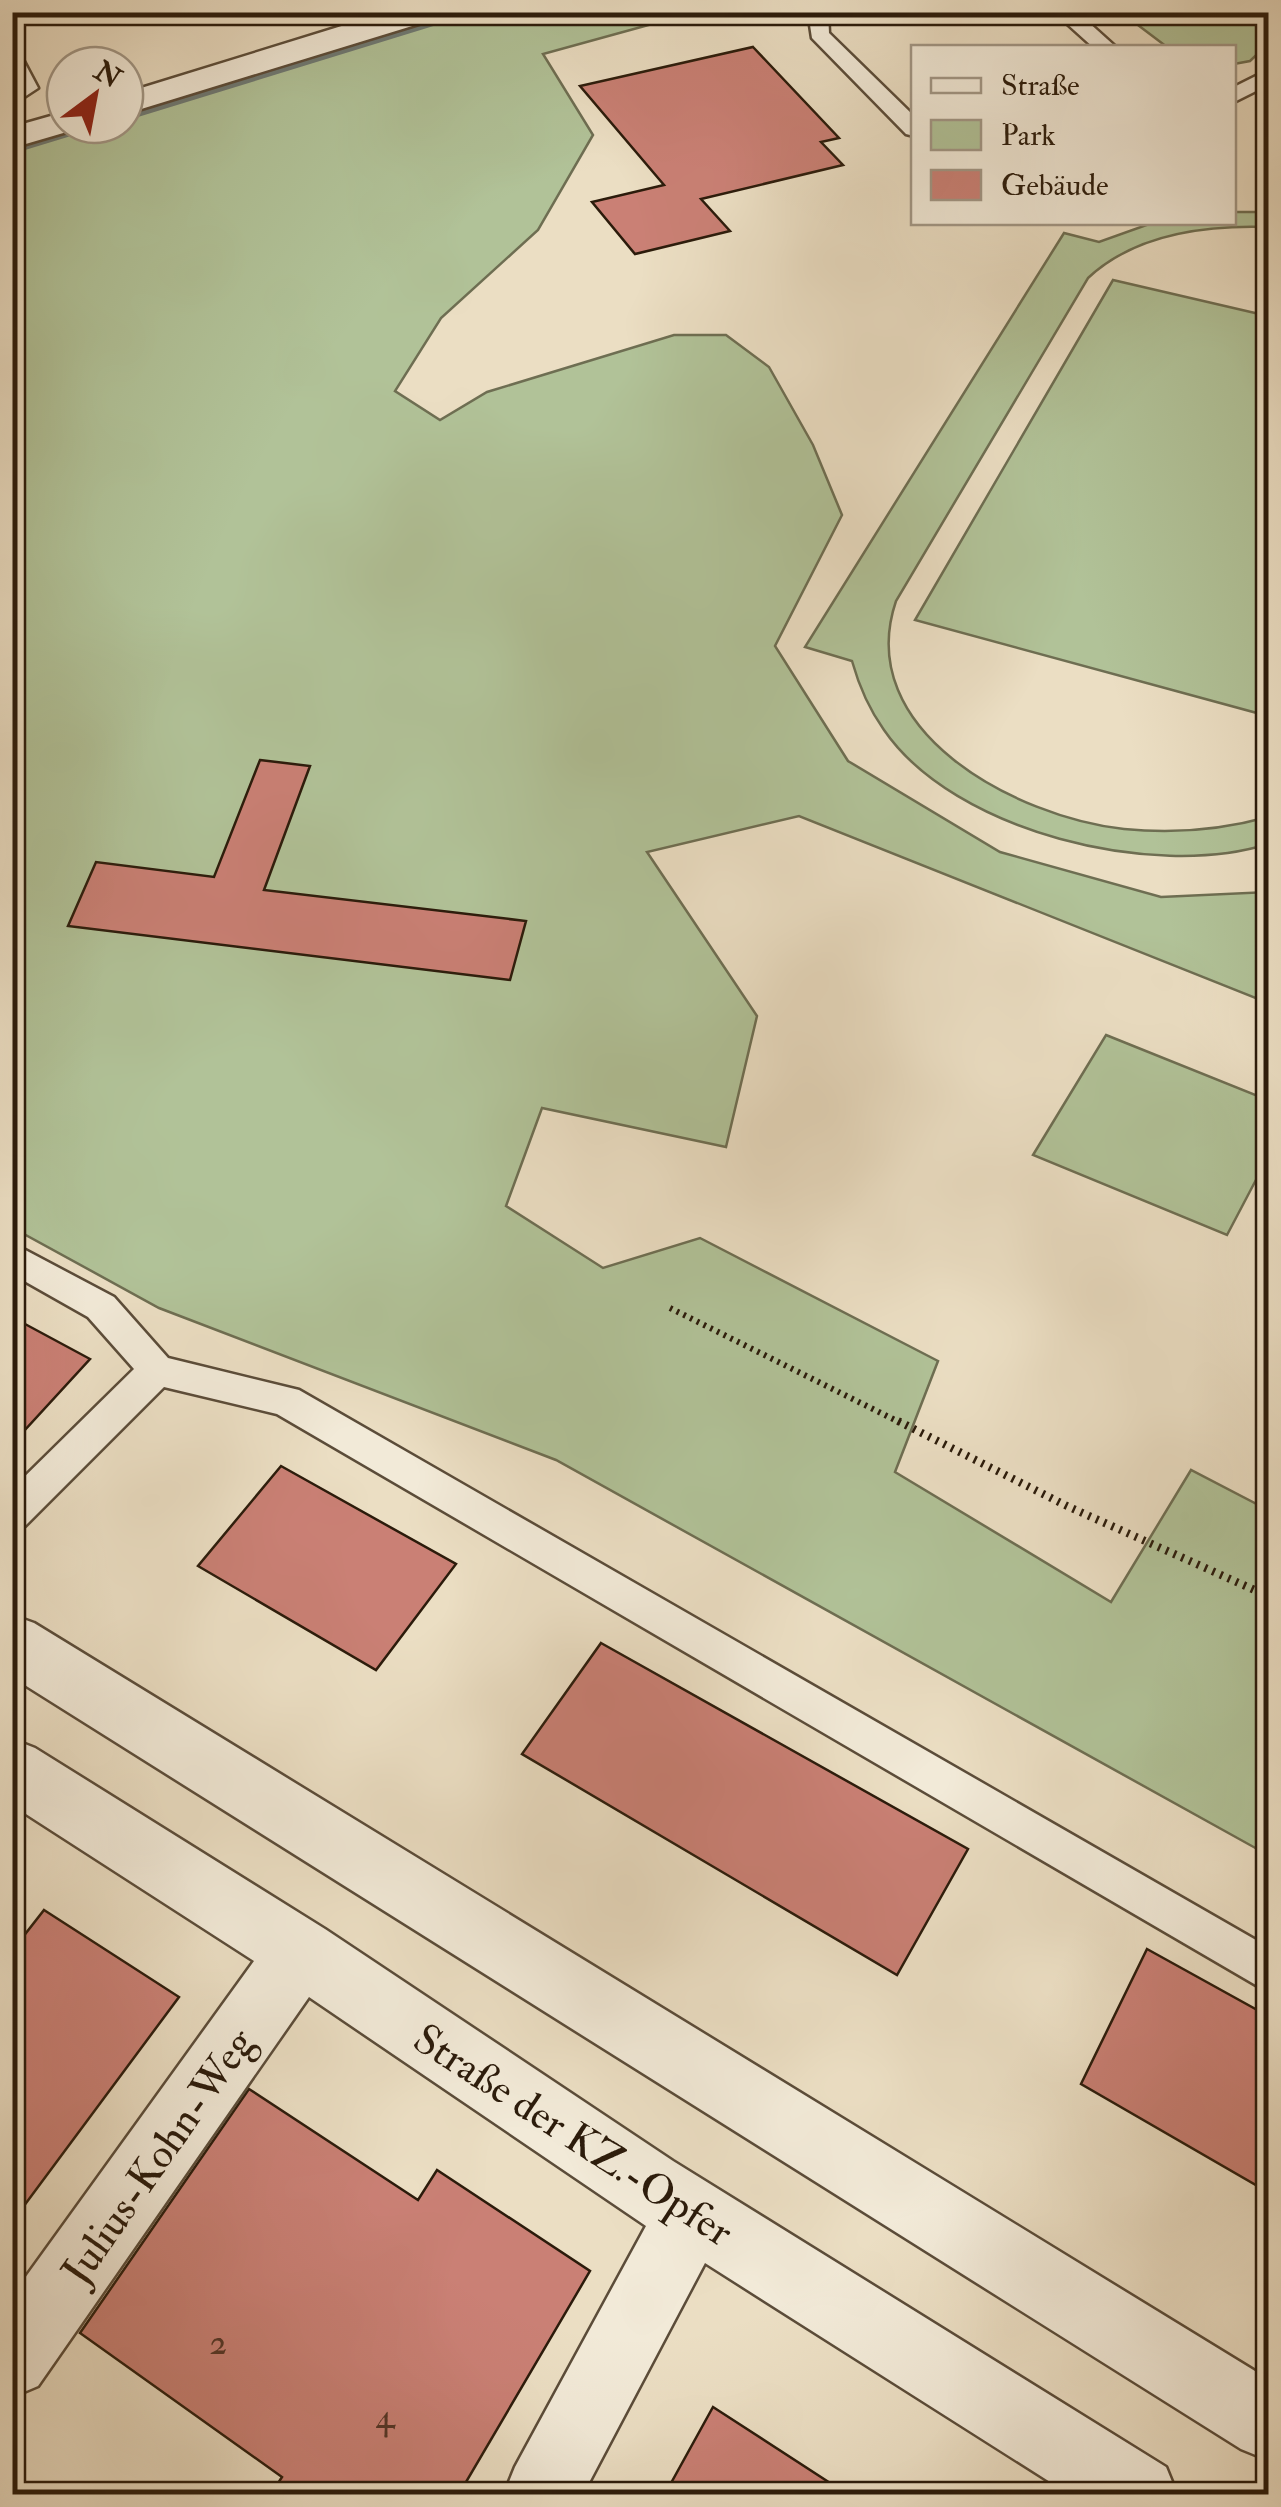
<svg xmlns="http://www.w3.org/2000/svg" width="1281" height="2507" viewBox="0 0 1281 2507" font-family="'IM FELL Double Pica',serif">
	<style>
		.green { fill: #b1c298; stroke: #6e6e52; stroke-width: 2.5 }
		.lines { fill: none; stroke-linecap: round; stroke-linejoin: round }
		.stream { fill: #6e7a75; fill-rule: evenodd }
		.building { fill: #ca8075; stroke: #2b1b0b; stroke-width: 2.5 }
		.lane-casing { stroke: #5b4c39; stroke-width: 5 }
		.street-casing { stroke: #5b4c39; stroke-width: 5 }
		.path-far1 { stroke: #2b1b0b; stroke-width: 6; stroke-dasharray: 2.5 5; stroke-linecap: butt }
		.path { stroke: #2b1b0b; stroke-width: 8; stroke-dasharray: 2.5 6; stroke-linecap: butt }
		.lane { fill: #f2ead8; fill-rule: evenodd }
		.street { fill: #f2ead8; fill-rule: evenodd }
		.labels { text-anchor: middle; stroke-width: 10; stroke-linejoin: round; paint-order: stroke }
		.near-number-label { font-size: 35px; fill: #533426 }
		.near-street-label { font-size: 42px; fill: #2b1b0b; stroke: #f2ead8 }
	</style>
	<rect width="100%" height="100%" fill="#ebdec3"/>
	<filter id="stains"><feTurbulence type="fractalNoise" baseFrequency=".002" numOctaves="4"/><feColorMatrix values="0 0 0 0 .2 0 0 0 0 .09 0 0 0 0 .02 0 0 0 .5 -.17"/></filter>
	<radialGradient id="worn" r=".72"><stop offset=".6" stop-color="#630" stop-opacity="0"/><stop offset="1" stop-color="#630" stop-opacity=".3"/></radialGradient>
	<path class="green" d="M 451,13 L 692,13 L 543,54 L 593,135 L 538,230 L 441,318 L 395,391 L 440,420 L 487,392 L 674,335 L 726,335 L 769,367 L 813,445 L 842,515 L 775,646 L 848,761 L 1000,852 L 1161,897 L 1268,892 L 1268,1003 L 799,816 L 647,852 L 757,1016 L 726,1147 L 542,1108 L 506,1206 L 603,1268 L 700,1238 L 938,1361 L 895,1472 L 1111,1602 L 1191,1470 L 1268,1510 L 1268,1855 L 556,1460 L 159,1308 L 13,1228 L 13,144 L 76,125 L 125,125 L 125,110 Z
		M 1122,13 L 1268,13 L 1268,44 L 1250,61 L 1234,64 L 1234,48 L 1167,47 Z
		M 1234,212 L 1268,212 L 1268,227 C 1207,225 1135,234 1088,278 L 896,601 C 852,731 1016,817 1124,829 C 1173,834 1221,830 1268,817 L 1268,844 C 1154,880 954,832 884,730 C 869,709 859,686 852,661 L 805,647 L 1064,233 L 1099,242 L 1152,223 L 1234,222 Z
		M 1113,280 L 1268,316 L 1268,716 L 915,620 Z
		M 1106,1035 L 1268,1100 L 1268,1157 L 1227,1235 L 1033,1155 Z"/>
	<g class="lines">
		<path class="stream" d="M 461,12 L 479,12 L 125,121 L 125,114 Z
			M 89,125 L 107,125 L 12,154 L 12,147 Z"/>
	</g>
	<path class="building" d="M 753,47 L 839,138 L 821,142 L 843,165 L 701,199 L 730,231 L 635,254 L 592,202 L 664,185 L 580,86 Z
		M 260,760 L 310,766 L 264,890 L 526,921 L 510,980 L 68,926 L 96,862 L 214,877 Z
		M 12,1317 L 90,1359 L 12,1444 Z
		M 281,1466 L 456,1564 L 376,1670 L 198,1566 Z
		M 601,1643 L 968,1849 L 897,1975 L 522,1754 Z
		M 44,1910 L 179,1997 L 12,2222 L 12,1951 Z
		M 1147,1949 L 1268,2016 L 1268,2192 L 1081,2084 Z
		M 249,2089 L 418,2200 L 437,2170 L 590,2271 L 459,2494 L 271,2494 L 282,2477 L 80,2333 Z
		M 713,2407 L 847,2494 L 665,2494 Z"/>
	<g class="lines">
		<defs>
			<path id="lane" d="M 808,12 L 828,12 L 829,33 L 914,116 L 914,136 L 906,134 L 812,38 Z
				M 1054,12 L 1077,12 L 1117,48 L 1094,48 Z
				M 12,53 L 20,54 L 38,88 L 12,105 Z
				M 1268,70 L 1268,85 L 1234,102 L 1234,87 Z
				M 12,1243 L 114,1297 L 168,1358 L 299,1390 L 1268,1947 L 1268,1992 L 277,1414 L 164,1387 L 25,1526 L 12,1530 L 12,1489 L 134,1369 L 88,1317 L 12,1274 Z"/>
			<path id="street" d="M 387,12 L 439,12 L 435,19 L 125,114 L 125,93 Z
				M 65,112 L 65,125 L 80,125 L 77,129 L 12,148 L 12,127 Z
				M 12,1615 L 34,1623 L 1268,2379 L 1268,2460 L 1241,2449 L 12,1677 Z
				M 12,1739 L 35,1748 L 325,1929 L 673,2161 L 1166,2467 L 1177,2494 L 1069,2494 L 705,2263 L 583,2494 L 504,2494 L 515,2467 L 646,2226 L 309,1997 L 38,2386 L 12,2397 L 12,2296 L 254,1961 L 12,1805 Z"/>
		</defs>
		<use href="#lane" class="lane-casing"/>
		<use href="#street" class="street-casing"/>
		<path class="path-far1" d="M 670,1308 L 903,1424"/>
		<path class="path" d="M 898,1421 L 1067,1506 L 1268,1596"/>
		<use href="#lane" class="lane"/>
		<use href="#street" class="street"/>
	</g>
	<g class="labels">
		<g class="near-number-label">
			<text x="218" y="2354">2</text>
			<text x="385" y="2428">4</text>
		</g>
		<g class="near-street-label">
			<text transform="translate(574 2134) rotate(33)" y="15">Straße der KZ.-Opfer</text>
			<text transform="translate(157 2156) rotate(-55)" y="15">Julius-Kohn-Weg</text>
		</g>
	</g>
	<rect width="1281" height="2507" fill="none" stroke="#ebdec3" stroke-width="50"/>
	<rect x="15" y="15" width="1251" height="2477" fill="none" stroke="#2b1b0b" stroke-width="5"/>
	<rect x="25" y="25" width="1231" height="2457" fill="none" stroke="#2b1b0b" stroke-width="2.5"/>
	<rect x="911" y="45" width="325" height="180" fill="#f2ead8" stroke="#a29786" stroke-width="2.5"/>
	<rect x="931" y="78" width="50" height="15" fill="#f2ead8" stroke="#a29786" stroke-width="2.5"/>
	<text x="1001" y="95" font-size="30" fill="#2b1b0b">Straße</text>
	<rect x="931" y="120" width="50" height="30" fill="#b1c298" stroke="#a29786" stroke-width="2.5"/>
	<text x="1001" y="145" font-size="30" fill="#2b1b0b">Park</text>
	<rect x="931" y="170" width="50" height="30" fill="#ca8075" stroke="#a29786" stroke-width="2.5"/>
	<text x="1001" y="195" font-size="30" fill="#2b1b0b">Gebäude</text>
	<g transform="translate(95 95) rotate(32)"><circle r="48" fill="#f2ead8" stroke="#a29786" stroke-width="2.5"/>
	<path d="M0-8L18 38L0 25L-18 38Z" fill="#8f2418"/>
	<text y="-15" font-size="28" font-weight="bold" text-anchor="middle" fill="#2b1b0b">N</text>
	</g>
	<rect width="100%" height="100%" filter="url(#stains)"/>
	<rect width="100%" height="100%" fill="url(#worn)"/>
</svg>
